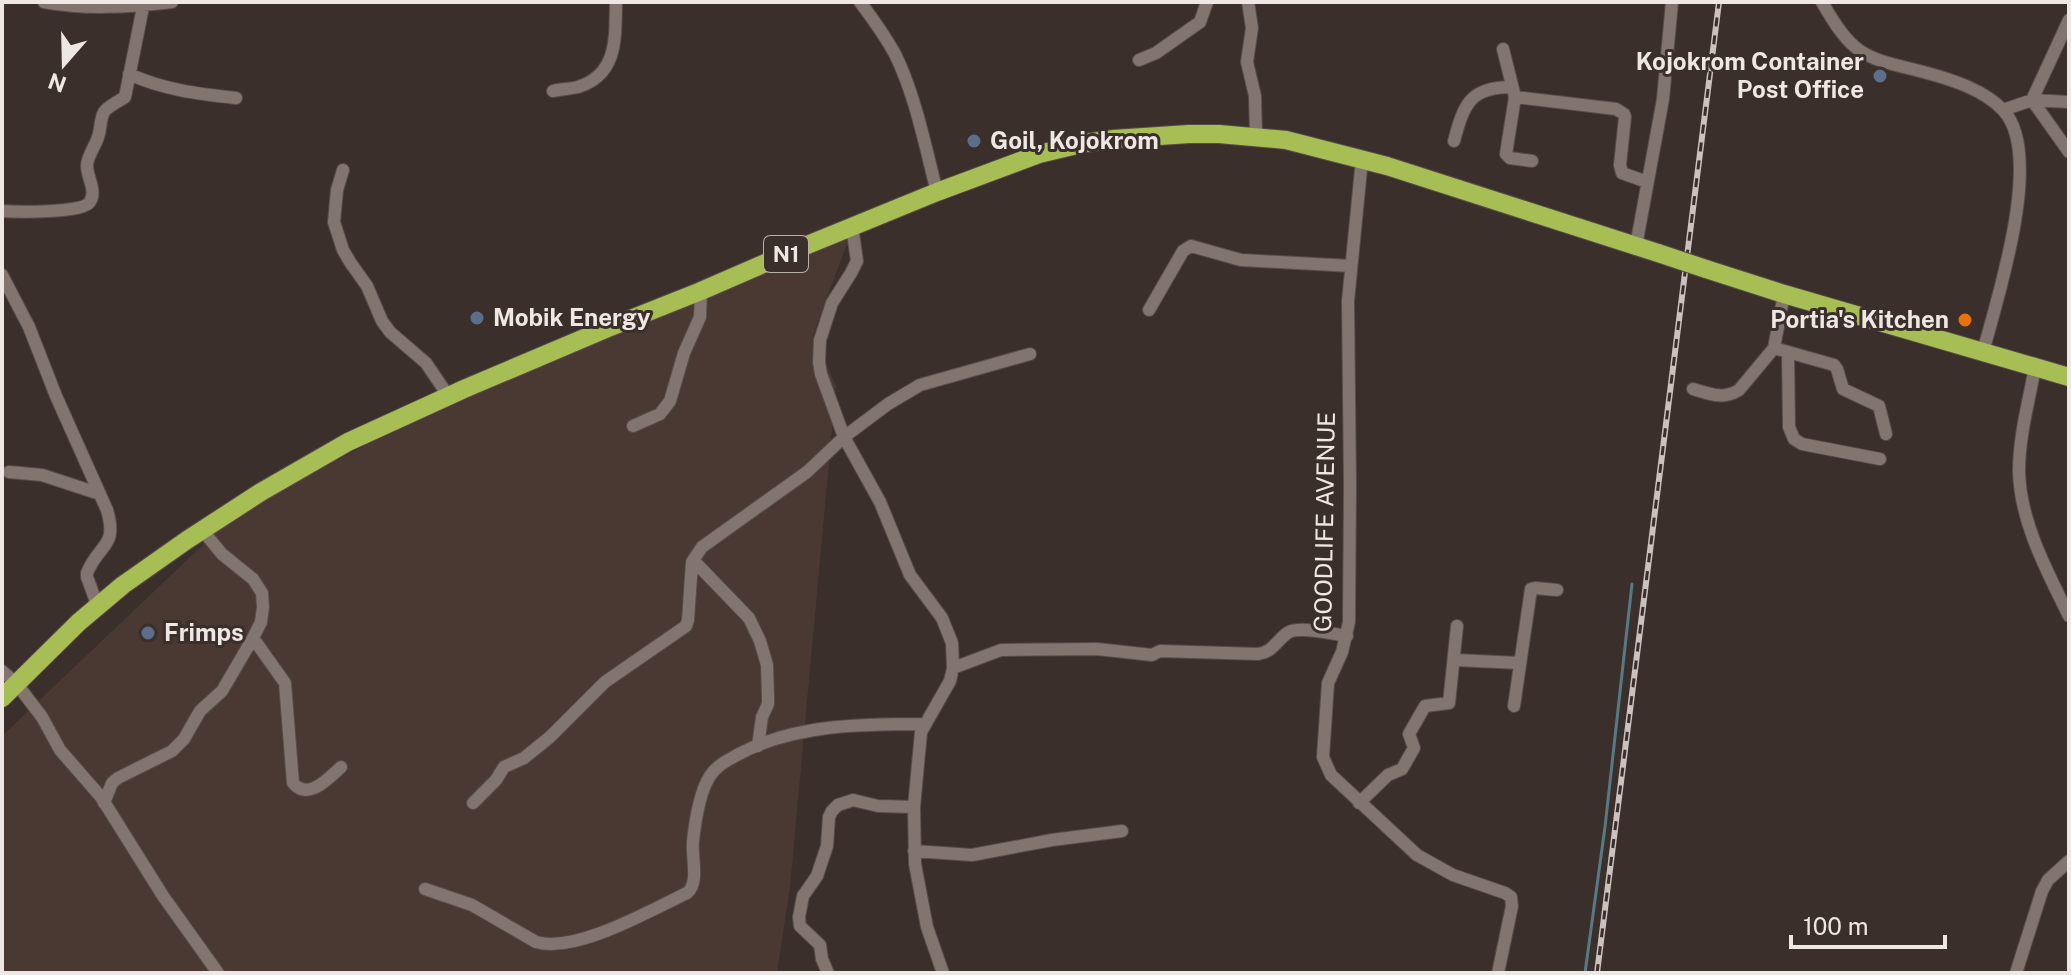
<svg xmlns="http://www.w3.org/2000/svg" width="2071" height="975" viewBox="0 0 2071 975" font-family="'Public Sans',sans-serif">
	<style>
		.built { fill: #493932 }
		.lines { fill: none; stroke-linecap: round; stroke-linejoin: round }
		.stream { stroke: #567a87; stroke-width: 3 }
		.minor-casing { stroke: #574d4a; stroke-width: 14 }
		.highway-casing { stroke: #574d4a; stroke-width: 20 }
		.minor { stroke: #827570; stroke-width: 12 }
		.highway { stroke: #a7be54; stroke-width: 18 }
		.rail-casing { stroke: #cbc2bf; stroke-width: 6 }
		.rail { stroke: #3a2f2b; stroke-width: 3; stroke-dasharray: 9; stroke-linecap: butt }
		.highway-bridge-casing { stroke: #574d4a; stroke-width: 20; stroke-linecap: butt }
		.highway-bridge { stroke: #a7be54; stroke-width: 18 }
		.service-dot { fill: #5c6f8a; stroke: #3a2f2b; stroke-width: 3 }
		.food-dot { fill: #e8710a; stroke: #3a2f2b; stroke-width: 3 }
		.labels { text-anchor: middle; stroke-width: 6; stroke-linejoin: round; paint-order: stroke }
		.shield { fill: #3a2f2b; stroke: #b9b0ac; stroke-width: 2 }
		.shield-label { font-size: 22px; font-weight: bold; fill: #efe7e4 }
		.poi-label { font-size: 24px; font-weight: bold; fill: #efe7e4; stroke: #3a2f2b; text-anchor: start }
		.street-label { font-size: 24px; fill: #efe7e4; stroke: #3a2f2b }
	</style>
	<rect width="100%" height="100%" fill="#3a2f2b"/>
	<path class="built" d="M 851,233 L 813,335 L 836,386 L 790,887 L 777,973 L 2,973 L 2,736 L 232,517 L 438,406 Z"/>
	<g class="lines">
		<path class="stream" d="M 1585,973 L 1605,827 L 1632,584"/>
		<defs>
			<path id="minor" d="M 44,2 C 87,10 129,7 172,2
				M 860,2 C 873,19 885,36 895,54 C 916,97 925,146 937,192
				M 1248,2 L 1252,28 L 1247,62 L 1255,96 L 1256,136
				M 1822,2 C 1855,60 1866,57 1927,73 C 1953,80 1984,90 2003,110 C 2045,154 1997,299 1983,352
				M 2069,20 L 2032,100 L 2069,152
				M 1503,49 L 1515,97 L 1506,154 L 1510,158 L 1532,161
				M 1139,60 L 1156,53 L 1200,22 L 1207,2
				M 129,74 C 164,90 199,94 236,98
				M 553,91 C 561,89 570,89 578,87 C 619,74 615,36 616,2
				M 1515,97 L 1616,109 L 1624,114 L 1625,117 L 1620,165 L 1622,173 L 1647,182
				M 2003,110 L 2032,100 L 2069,102
				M 1454,141 C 1464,104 1470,87 1512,87
				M 1362,159 L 1348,301 L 1350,485 L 1349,622 L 1342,652 L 1328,683 L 1323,757 L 1331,775 L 1417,855 L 1453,875 L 1505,893 L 1511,897 L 1512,906 L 1498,973
				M 343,170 L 337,190 L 334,222 L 343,250 L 350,262 L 367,286 L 382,321 L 390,332 L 426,363 L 449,397
				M 2,211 C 17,212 81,213 89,203 C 98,192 87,178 87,166 C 87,156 95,147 98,137 C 101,129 100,119 104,112 C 108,106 118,102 125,97 L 144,2
				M 852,226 L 857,261 L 851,273 L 832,303 L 820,340 L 819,362 L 821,374 L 844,437 L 880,502 L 910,575 L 942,618 L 952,643 L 953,668 L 950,681 L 921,732 L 914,807 L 915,864 L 927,927 L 943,973
				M 1636,246 L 1663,99 L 1672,2
				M 2,275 L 29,327 L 56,396 L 107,510 C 118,548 99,543 87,573 L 87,577 L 98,607
				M 1149,310 L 1183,251 L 1191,246 L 1241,260 L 1351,266
				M 1774,348 L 1834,365 L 1837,369 L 1843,389 L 1879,406 L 1886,434
				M 1788,352 L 1789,427 L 1794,439 L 1802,444 L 1880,459
				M 2035,367 C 2029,401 2019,436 2019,471 C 2020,522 2047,571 2069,616
				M 1693,389 C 1710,394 1723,400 1739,390 L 1774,348 L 1784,294
				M 633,426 L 660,414 L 670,401 L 684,353 L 700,317 L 701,291
				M 9,472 L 42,475 L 100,494
				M 693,560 L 749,618 L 760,641 L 767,665 L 768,696 L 768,704 L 762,717 L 758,746
				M 253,638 L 285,683 L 293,783 C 308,801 328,779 341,767
				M 1455,660 L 1520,663
				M 953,668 L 1001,650 L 1097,649 L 1152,655 L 1160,651 L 1258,654 C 1274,652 1277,639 1289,632 C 1302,626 1333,634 1347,636
				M 2,671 L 16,683 L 42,717 L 60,750 L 101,797 L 163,896 L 218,973
				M 1514,706 L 1531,589 L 1535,588 L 1557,590
				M 104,803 L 112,783 L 118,778 L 172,751 L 184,739 L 200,711 L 222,691 L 253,638 L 261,622 L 263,607 L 262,593 L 253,579 L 222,554 L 203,531
				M 473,803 L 496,780 L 504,767 L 524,758 L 550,737 L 605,682 L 686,626 L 688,620 L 692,562 L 702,547 L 807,472 L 844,437 L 888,404 L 920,385 L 1030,354
				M 1359,803 L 1388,775 L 1402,769 L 1414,748 L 1409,734 L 1425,706 L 1449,703 L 1457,626
				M 914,851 L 972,855 L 1052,840 L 1122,831
				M 425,889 L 472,905 L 536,942 C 575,954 651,910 687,893 C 700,882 691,857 693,841 C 695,823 700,791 710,776 C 717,765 728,760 739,754 C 795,724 862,724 925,724
				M 828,973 L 822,959 L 820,945 L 800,926 L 799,917 L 803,896 L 817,876 L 827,846 L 829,817 L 832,811 L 838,805 L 853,800 L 878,806 L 914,807
				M 2016,973 L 2042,891 L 2048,880 L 2069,861"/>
			<path id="highway" d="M 1706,269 L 1784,294 L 2069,377
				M 2,698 L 79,622 L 123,585 L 187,540 L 261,492 L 348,442 L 464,389 L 608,328 L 701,291 L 800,248 L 937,192 L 1039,154 L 1085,143 L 1114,139 L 1189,134 L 1219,134 L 1286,140 L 1387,166 L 1658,253"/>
		</defs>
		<use href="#minor" class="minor-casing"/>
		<use href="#highway" class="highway-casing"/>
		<use href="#minor" class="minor"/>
		<use href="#highway" class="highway"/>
		<defs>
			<path id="rail" d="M 1597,973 L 1719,2"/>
		</defs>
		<use href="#rail" class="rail-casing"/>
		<use href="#rail" class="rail"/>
		<defs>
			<path id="highway-bridge" d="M 1658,253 L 1706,269"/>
		</defs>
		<use href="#highway-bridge" class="highway-bridge-casing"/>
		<use href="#highway-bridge" class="highway-bridge"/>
	</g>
	<g class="service-dot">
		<circle cx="1880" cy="76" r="8"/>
		<circle cx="974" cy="141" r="8"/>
		<circle cx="477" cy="318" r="8"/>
		<circle cx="148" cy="633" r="8"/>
	</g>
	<circle class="food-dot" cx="1965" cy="320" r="8"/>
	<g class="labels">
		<rect class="shield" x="764" y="236" width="44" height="36" rx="6"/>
		<g class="shield-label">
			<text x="786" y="262">N1</text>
		</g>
		<g class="poi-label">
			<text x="1864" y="70" text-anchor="end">Kojokrom Container<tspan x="1864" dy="28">Post Office</tspan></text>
			<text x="990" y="149">Goil, Kojokrom</text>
			<text x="493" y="326">Mobik Energy</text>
			<text x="1949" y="328" text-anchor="end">Portia's Kitchen</text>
			<text x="164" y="641">Frimps</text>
		</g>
		<g class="street-label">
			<text transform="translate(1325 522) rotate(-89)" y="8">GOODLIFE AVENUE</text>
		</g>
	</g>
	<rect width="2071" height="975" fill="none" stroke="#efe7e4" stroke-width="8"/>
	<g transform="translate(64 64) rotate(200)" stroke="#3a2f2b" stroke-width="6" paint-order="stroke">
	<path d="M0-6L14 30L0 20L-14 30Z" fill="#efe7e4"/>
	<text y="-12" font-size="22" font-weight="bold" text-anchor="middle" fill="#efe7e4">N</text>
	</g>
	<path d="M1791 935v12h154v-12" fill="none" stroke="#efe7e4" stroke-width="4"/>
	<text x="1803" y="935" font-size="24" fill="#efe7e4" stroke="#3a2f2b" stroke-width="6" paint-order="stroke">100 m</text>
</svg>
